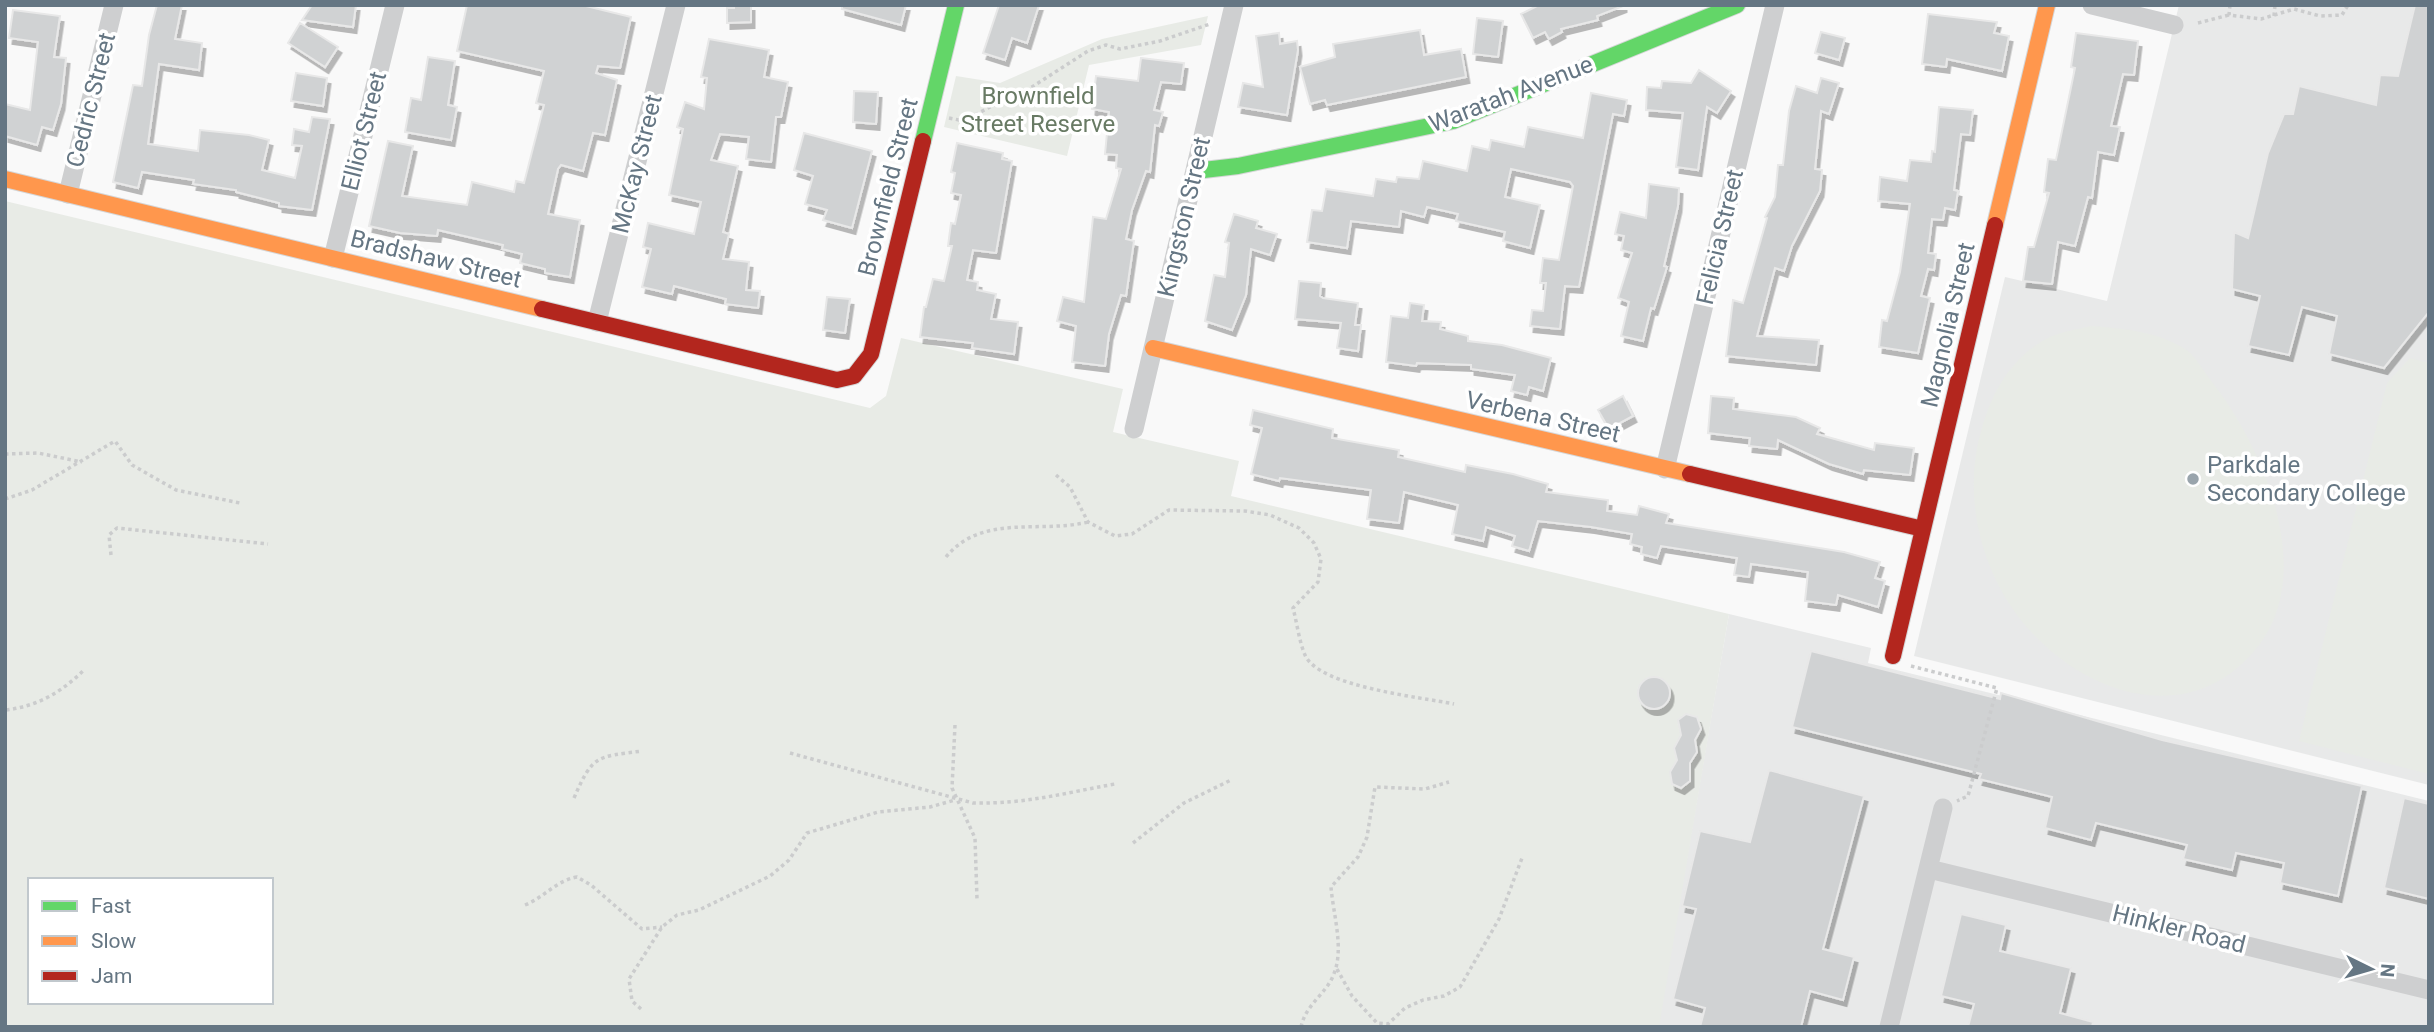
<svg xmlns="http://www.w3.org/2000/svg" width="2434" height="1032" viewBox="0 0 2434 1032" font-family="Roboto,sans-serif">
	<style>
		.built { fill: #e8e9e9 }
		.green { fill: #e8ebe6; fill-rule: evenodd }
		.building { fill: #d0d2d3; stroke: #e8e8e8; stroke-width: 2; filter: url(#shadow) }
		.lines { fill: none; stroke-linecap: round; stroke-linejoin: round }
		.fast-casing { stroke: #d5d6d7; stroke-width: 18 }
		.slow-casing { stroke: #d5d6d7; stroke-width: 18 }
		.jam-casing { stroke: #d5d6d7; stroke-width: 18 }
		.path { stroke: #cbcccd; stroke-width: 3.5; stroke-dasharray: 3.5 3.5; stroke-linecap: butt }
		.street { stroke: #cecfd0; stroke-width: 19 }
		.fast { stroke: #63d668; stroke-width: 16 }
		.slow { stroke: #ff974d; stroke-width: 16 }
		.jam { stroke: #b3261e; stroke-width: 16 }
		.poi-dot { fill: #99a4ac; stroke: #fff; stroke-width: 2.5 }
		.labels { text-anchor: middle; stroke-width: 7; stroke-linejoin: round; paint-order: stroke }
		.street-label { font-size: 24px; fill: #657683; stroke: #fff }
		.park-label { font-size: 24px; fill: #687a64; stroke: #fff }
		.poi-label { font-size: 24px; fill: #657683; stroke: #fff; text-anchor: start }
	</style>
	<defs>
		<filter id="shadow"><feDropShadow dx="3.5" dy="6" stdDeviation="0" flood-color="#0004"/></filter>
	</defs>
	<rect width="100%" height="100%" fill="#f9f9f9"/>
	<path class="built" d="M 2179,5 L 2429,5 L 2429,785 L 1914,656 L 2005,277 L 2107,301 Z
		M 1729,614 L 1871,648 L 1868,663 L 2429,801 L 2429,1027 L 1658,1027 Z"/>
	<path class="green" d="M 1208,16 L 1201,45 L 1089,65 L 1067,156 L 944,127 L 956,76 L 1000,83 L 1102,39 Z
		M 5,201 L 870,408 L 886,396 L 901,338 L 1123,389 L 1113,432 L 1239,461 L 1231,496 L 1729,614 L 1659,1027 L 5,1027 ZM 30,880 L 271,880 L 271,1002 L 30,1002 Z
		M 2092,326 C 2125,329 2156,331 2185,349 C 2195,355 2204,372 2212,382 C 2263,447 2316,570 2259,645 C 2180,748 2042,678 1996,580 C 1973,532 1967,478 1982,428 C 1992,391 2014,354 2050,337 C 2063,331 2079,329 2092,326 Z
		M 2410,358 L 2429,363 L 2429,774 L 2299,741 L 2387,383 Z"/>
	<path class="building" d="M 157,5 L 182,5 L 175,39 L 202,43 L 199,70 L 159,64 L 148,144 L 198,151 L 200,130 L 249,135 L 269,140 L 262,170 L 295,178 L 302,146 L 292,145 L 294,129 L 309,132 L 312,117 L 330,119 L 312,210 L 279,206 L 279,203 L 236,192 L 236,190 L 193,184 L 194,180 L 142,172 L 138,188 L 113,182 L 133,85 L 142,86 L 149,35 Z
		M 312,5 L 356,5 L 353,27 L 302,20 Z
		M 467,5 L 582,5 L 631,17 L 620,68 L 598,66 L 596,73 L 617,80 L 605,135 L 593,133 L 583,171 L 561,165 L 558,169 L 548,214 L 580,220 L 570,277 L 545,273 L 545,269 L 520,263 L 522,254 L 502,249 L 503,245 L 438,230 L 437,236 L 400,233 L 369,226 L 388,141 L 413,146 L 402,196 L 467,205 L 472,182 L 514,192 L 516,181 L 524,183 L 544,105 L 536,103 L 544,71 L 457,51 Z
		M 734,5 L 751,5 L 751,22 L 727,23 L 727,8 L 734,8 Z
		M 842,5 L 906,5 L 901,25 L 842,9 Z
		M 999,5 L 1039,5 L 1027,43 L 1012,38 L 1005,60 L 983,53 Z
		M 1539,5 L 1623,5 L 1623,6 L 1597,16 L 1598,20 L 1561,29 L 1562,32 L 1549,39 L 1545,32 L 1533,38 L 1521,14 Z
		M 2415,5 L 2429,5 L 2429,312 L 2384,368 L 2329,354 L 2337,316 L 2302,307 L 2289,355 L 2248,346 L 2260,296 L 2232,289 L 2234,232 L 2248,238 L 2268,153 L 2284,114 L 2293,114 L 2299,86 L 2376,105 L 2380,75 L 2398,76 Z
		M 13,10 L 60,16 L 54,57 L 66,58 L 61,104 L 53,130 L 42,127 L 37,145 L 5,136 L 5,104 L 30,110 L 38,42 L 9,38 Z
		M 1928,14 L 1997,22 L 1994,33 L 2009,36 L 2002,71 L 1947,59 L 1946,67 L 1922,64 Z
		M 1477,18 L 1503,21 L 1498,57 L 1473,54 Z
		M 300,23 L 338,47 L 325,67 L 288,43 Z
		M 1420,30 L 1424,55 L 1461,49 L 1466,77 L 1327,105 L 1325,100 L 1310,104 L 1300,67 L 1335,57 L 1333,44 Z
		M 1821,32 L 1845,38 L 1839,60 L 1815,53 Z
		M 1279,33 L 1280,44 L 1297,41 L 1298,50 L 1287,115 L 1238,107 L 1243,83 L 1263,87 L 1256,36 Z
		M 2076,33 L 2138,41 L 2134,75 L 2123,74 L 2111,126 L 2120,127 L 2114,155 L 2098,152 L 2092,198 L 2088,197 L 2075,246 L 2058,242 L 2052,284 L 2023,281 L 2028,247 L 2034,247 L 2049,193 L 2044,192 L 2048,159 L 2056,160 L 2075,68 L 2071,67 Z
		M 709,39 L 769,50 L 764,77 L 788,82 L 781,117 L 776,117 L 771,162 L 746,159 L 749,137 L 720,134 L 711,160 L 738,166 L 723,232 L 729,234 L 723,259 L 749,262 L 746,290 L 760,291 L 758,308 L 725,304 L 726,299 L 674,286 L 672,294 L 642,287 L 651,249 L 643,247 L 648,223 L 694,234 L 701,202 L 669,195 L 683,129 L 677,127 L 685,102 L 704,109 L 707,78 L 701,77 Z
		M 428,57 L 455,61 L 448,105 L 457,107 L 451,140 L 405,132 L 411,98 L 421,100 Z
		M 1141,58 L 1184,63 L 1181,84 L 1161,82 L 1154,110 L 1163,112 L 1159,126 L 1155,125 L 1150,172 L 1146,171 L 1132,210 L 1126,239 L 1134,241 L 1126,296 L 1121,295 L 1109,334 L 1105,366 L 1072,362 L 1076,326 L 1057,321 L 1063,297 L 1084,302 L 1093,217 L 1106,219 L 1121,169 L 1116,168 L 1117,155 L 1105,154 L 1109,112 L 1092,109 L 1096,76 L 1138,81 Z
		M 1699,70 L 1731,91 L 1717,113 L 1707,107 L 1698,170 L 1676,167 L 1683,113 L 1646,110 L 1647,87 L 1661,88 L 1662,81 L 1691,83 Z
		M 296,73 L 327,78 L 323,106 L 291,101 Z
		M 1821,78 L 1839,83 L 1829,114 L 1821,111 L 1815,169 L 1822,170 L 1820,191 L 1792,246 L 1784,271 L 1775,268 L 1757,336 L 1819,340 L 1816,365 L 1726,356 L 1733,300 L 1743,303 L 1767,218 L 1765,217 L 1775,197 L 1778,165 L 1783,165 L 1789,111 L 1796,86 L 1817,93 Z
		M 854,91 L 878,92 L 876,124 L 853,122 Z
		M 1591,93 L 1627,100 L 1624,116 L 1613,114 L 1579,287 L 1565,286 L 1560,329 L 1530,326 L 1532,310 L 1543,311 L 1546,283 L 1540,283 L 1543,258 L 1559,260 L 1573,186 L 1570,182 L 1511,169 L 1505,197 L 1540,205 L 1530,248 L 1503,241 L 1505,232 L 1456,221 L 1458,214 L 1427,207 L 1424,217 L 1401,211 L 1399,227 L 1351,221 L 1347,248 L 1307,242 L 1312,210 L 1322,211 L 1326,189 L 1373,196 L 1376,179 L 1396,182 L 1397,177 L 1419,179 L 1423,161 L 1467,171 L 1472,146 L 1489,150 L 1491,140 L 1524,147 L 1528,127 L 1583,138 Z
		M 1939,107 L 1973,110 L 1970,135 L 1961,134 L 1954,190 L 1958,191 L 1955,210 L 1945,208 L 1943,220 L 1932,219 L 1928,253 L 1936,254 L 1934,270 L 1928,269 L 1921,296 L 1930,298 L 1918,353 L 1879,347 L 1882,320 L 1887,321 L 1900,272 L 1910,204 L 1878,201 L 1880,177 L 1907,181 L 1910,160 L 1931,162 L 1932,151 L 1935,152 Z
		M 804,133 L 872,151 L 852,228 L 823,220 L 827,210 L 805,204 L 813,176 L 794,170 Z
		M 957,143 L 1003,153 L 1002,159 L 1012,161 L 996,253 L 973,250 L 967,280 L 978,282 L 977,290 L 996,294 L 991,319 L 1018,322 L 1014,354 L 972,348 L 973,343 L 920,337 L 924,307 L 926,307 L 933,279 L 944,281 L 952,246 L 948,246 L 951,223 L 955,224 L 961,195 L 951,193 L 955,173 L 951,172 Z
		M 1649,184 L 1679,188 L 1678,206 L 1664,266 L 1667,267 L 1654,309 L 1651,308 L 1643,341 L 1621,336 L 1629,302 L 1618,298 L 1632,253 L 1621,250 L 1624,236 L 1615,234 L 1620,212 L 1646,218 Z
		M 1234,214 L 1258,221 L 1256,228 L 1277,234 L 1270,255 L 1251,249 L 1246,295 L 1232,330 L 1205,321 L 1214,275 L 1225,277 L 1229,243 L 1225,242 Z
		M 1299,281 L 1321,283 L 1320,296 L 1323,298 L 1358,303 L 1355,325 L 1361,325 L 1358,351 L 1337,348 L 1341,323 L 1295,319 Z
		M 827,297 L 850,299 L 845,333 L 823,330 Z
		M 1410,303 L 1424,305 L 1422,321 L 1441,322 L 1440,329 L 1468,336 L 1468,341 L 1502,345 L 1551,358 L 1543,391 L 1529,387 L 1527,395 L 1511,391 L 1515,375 L 1471,369 L 1471,365 L 1417,363 L 1416,366 L 1386,362 L 1391,316 L 1408,318 Z
		M 1623,396 L 1633,416 L 1609,429 L 1598,410 Z
		M 1711,396 L 1734,398 L 1733,409 L 1796,417 L 1820,428 L 1817,434 L 1874,450 L 1875,443 L 1914,448 L 1910,475 L 1864,470 L 1863,474 L 1829,464 L 1778,440 L 1777,449 L 1749,446 L 1750,438 L 1708,433 Z
		M 1253,410 L 1333,429 L 1332,438 L 1399,450 L 1398,457 L 1465,472 L 1466,465 L 1513,474 L 1548,484 L 1546,492 L 1608,500 L 1607,511 L 1637,515 L 1639,506 L 1669,514 L 1666,523 L 1844,552 L 1880,562 L 1875,578 L 1885,581 L 1878,607 L 1838,595 L 1836,605 L 1805,601 L 1808,572 L 1751,564 L 1749,577 L 1734,575 L 1737,558 L 1661,546 L 1657,558 L 1641,554 L 1642,547 L 1630,544 L 1632,534 L 1591,527 L 1538,521 L 1529,551 L 1512,546 L 1515,536 L 1486,527 L 1483,541 L 1452,534 L 1458,505 L 1404,492 L 1399,523 L 1367,519 L 1371,490 L 1280,478 L 1279,481 L 1251,474 L 1262,428 L 1250,425 Z
		M 1811,651 L 2000,699 L 2001,693 L 2162,740 L 2362,786 L 2338,896 L 2280,883 L 2284,863 L 2236,853 L 2232,870 L 2183,859 L 2187,845 L 2096,823 L 2091,840 L 2045,828 L 2052,797 L 1979,779 L 1981,774 L 1792,727 Z
		M1638 693a16 16 0 1 1 32 0a16 16 0 1 1-32 0Z
		M 1686,714 L 1697,717 L 1701,729 L 1695,740 L 1697,752 L 1690,763 L 1690,781 L 1681,788 L 1672,784 L 1670,772 L 1677,760 L 1674,748 L 1681,735 L 1678,720 Z
		M 1769,770 L 1864,796 L 1823,949 L 1854,957 L 1843,1000 L 1810,991 L 1801,1027 L 1700,1027 L 1705,1008 L 1673,999 L 1696,909 L 1682,906 L 1700,831 L 1750,842 Z
		M 2404,798 L 2429,804 L 2429,899 L 2384,888 Z
		M 1961,914 L 2006,925 L 2000,951 L 2071,968 L 2060,1013 L 2093,1022 L 2092,1027 L 1968,1027 L 1974,1004 L 1941,996 Z"/>
	<g class="lines">
		<defs>
			<path id="fast" d="M 923,141 L 956,5
				M 1195,171 L 1238,166 L 1453,121 L 1737,5"/>
			<path id="slow" d="M 5,179 L 542,309
				M 1995,225 L 2047,5
				M 1153,348 L 1690,474"/>
			<path id="jam" d="M 542,309 L 837,380 L 854,376 L 871,354 L 923,141
				M 1690,474 L 1923,529
				M 1893,656 L 1995,225"/>
		</defs>
		<use href="#fast" class="fast-casing"/>
		<use href="#slow" class="slow-casing"/>
		<use href="#jam" class="jam-casing"/>
		<path class="path" d="M 2230,5 L 2229,15 L 2261,19 L 2294,9 L 2320,16 L 2342,15 L 2348,5
			M 2274,16 L 2275,5
			M 2198,23 L 2229,15
			M 949,118 L 964,121 L 999,102 L 1021,94 L 1088,51 L 1106,45 L 1120,49 L 1160,41 L 1210,24
			M 5,454 L 38,453 L 82,462
			M 1056,475 L 1070,487 L 1088,522 L 1115,536 L 1132,534 L 1169,510 L 1245,511 L 1270,515 L 1299,528 L 1314,543 L 1321,559 L 1318,582 L 1293,608 C 1297,623 1299,641 1305,655 C 1319,687 1421,697 1454,704
			M 5,499 L 32,490 L 115,441 L 132,465 L 176,490 L 240,503
			M 111,555 L 109,535 L 117,528 L 268,544
			M 946,557 C 982,513 1040,534 1088,522
			M 1911,666 L 1997,688 L 1968,796 L 1957,801
			M 6,710 C 38,706 62,692 85,669
			M 955,725 L 952,788 L 975,838 L 977,899
			M 790,753 L 973,803 C 1027,804 1064,793 1115,784
			M 574,798 C 593,754 597,757 642,751
			M 1133,843 L 1184,803 L 1231,780
			M 525,905 C 545,897 555,881 577,877 L 591,885 L 642,929 L 662,927
			M 1337,969 L 1352,996 L 1377,1023 L 1388,1024 L 1405,1008 L 1423,1000 L 1444,996 L 1460,987 L 1499,919 L 1522,858
			M 641,1009 L 632,1001 L 629,979 L 662,927 L 677,915 L 699,910 L 770,876 L 789,860 L 807,833 L 878,812 L 930,807 L 955,800
			M 1301,1027 C 1306,1004 1325,995 1333,976 C 1345,950 1333,914 1331,887 L 1358,857 L 1367,837 L 1375,787 L 1425,789 L 1449,782"/>
		<path class="street" d="M 2092,5 L 2174,25
			M 68,194 L 114,5
			M 333,258 L 395,5
			M 597,322 L 676,5
			M 1134,429 L 1234,5
			M 1665,469 L 1775,5
			M 1929,869 L 2429,990
			M 1889,1027 L 1943,808"/>
		<use href="#fast" class="fast"/>
		<use href="#slow" class="slow"/>
		<use href="#jam" class="jam"/>
	</g>
	<circle class="poi-dot" cx="2193" cy="479" r="7"/>
	<g class="labels">
		<g class="street-label">
			<text transform="translate(1511 94) rotate(-21)" y="8">Waratah Avenue</text>
			<text transform="translate(91 100) rotate(-76)" y="8">Cedric Street</text>
			<text transform="translate(364 131) rotate(-76)" y="8">Elliot Street</text>
			<text transform="translate(637 164) rotate(-76)" y="8">McKay Street</text>
			<text transform="translate(888 187) rotate(-76)" y="8">Brownfield Street</text>
			<text transform="translate(1184 217) rotate(-77)" y="8">Kingston Street</text>
			<text transform="translate(1720 237) rotate(-77)" y="8">Felicia Street</text>
			<text transform="translate(436 259) rotate(14)" y="8">Bradshaw Street</text>
			<text transform="translate(1948 325) rotate(-77)" y="8">Magnolia Street</text>
			<text transform="translate(1543 417) rotate(13)" y="8">Verbena Street</text>
			<text transform="translate(2179 929) rotate(14)" y="8">Hinkler Road</text>
		</g>
		<g class="park-label">
			<text x="1038" y="104">Brownfield<tspan x="1038" dy="28">Street Reserve</tspan></text>
		</g>
		<g class="poi-label">
			<text x="2207" y="473">Parkdale<tspan x="2207" dy="28">Secondary College</tspan></text>
		</g>
	</g>
	<rect width="2434" height="1032" fill="none" stroke="#657683" stroke-width="14"/>
	<rect x="28" y="878" width="245" height="126" fill="#ffffff" stroke="#c1c8cd" stroke-width="2"/>
	<rect x="42" y="901" width="35" height="10" fill="#63d668" stroke="#c1c8cd" stroke-width="2"/>
	<text x="91" y="913" font-size="21" fill="#657683">Fast</text>
	<rect x="42" y="936" width="35" height="10" fill="#ff974d" stroke="#c1c8cd" stroke-width="2"/>
	<text x="91" y="948" font-size="21" fill="#657683">Slow</text>
	<rect x="42" y="971" width="35" height="10" fill="#b3261e" stroke="#c1c8cd" stroke-width="2"/>
	<text x="91" y="983" font-size="21" fill="#657683">Jam</text>
	<g transform="translate(2371 969) rotate(95)" stroke="#ffffff" stroke-width="5" paint-order="stroke">
	<path d="M0-5L12 26L0 18L-12 26Z" fill="#657683"/>
	<text y="-10" font-size="19" font-weight="bold" text-anchor="middle" fill="#657683">N</text>
	</g>
</svg>
